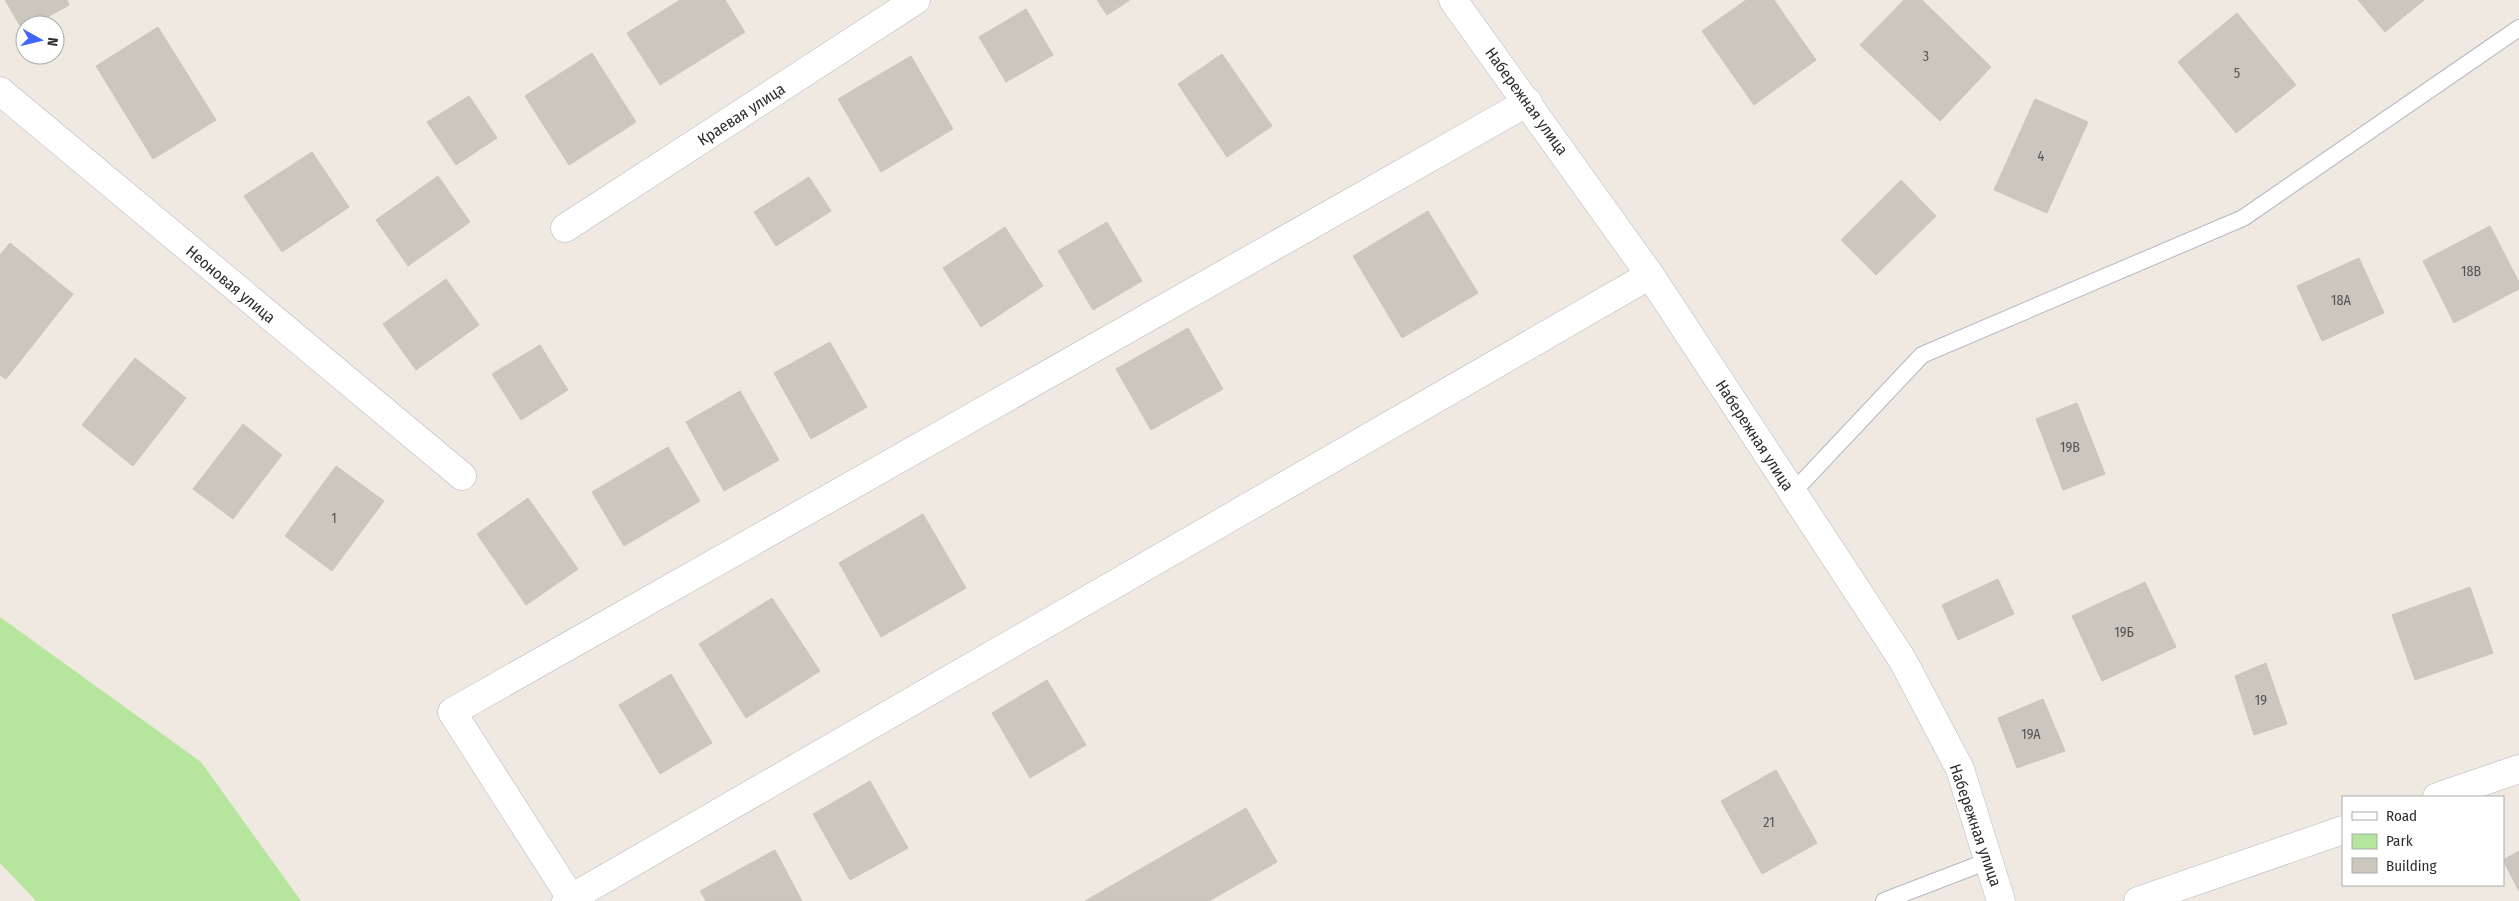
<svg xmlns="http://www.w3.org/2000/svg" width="2519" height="901" viewBox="0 0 2519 901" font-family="'Fira Sans Condensed',sans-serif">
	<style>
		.green { fill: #b6e59e }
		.building { fill: #cbc7bf; stroke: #cbc5ba }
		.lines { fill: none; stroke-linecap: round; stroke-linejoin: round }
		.lane-casing { stroke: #b4b7c1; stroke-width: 18 }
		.street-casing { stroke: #b4b7c1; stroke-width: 29 }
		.secondary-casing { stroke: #b4b7c1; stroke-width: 29 }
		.lane { stroke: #fff; stroke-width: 16 }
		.street { stroke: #fff; stroke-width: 28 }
		.secondary { stroke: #fff; stroke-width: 28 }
		.labels { text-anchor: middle; stroke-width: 5; stroke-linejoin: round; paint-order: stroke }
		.number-label { font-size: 14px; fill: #555452 }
		.street-label { font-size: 16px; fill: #2e2e2e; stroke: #fff }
	</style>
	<rect width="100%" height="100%" fill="#efe9e1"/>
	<path class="green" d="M 0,617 L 201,762 L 301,901 L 36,901 L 0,863 Z"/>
	<path class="building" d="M 5,0 L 67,0 L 69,5 L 33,25 L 25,25 L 23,31 Z
		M 680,0 L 725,0 L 745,32 L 660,85 L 627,33 Z
		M 1097,0 L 1130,0 L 1107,15 Z
		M 1746,0 L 1774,0 L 1816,60 L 1754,105 L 1702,31 Z
		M 1904,0 L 1922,0 L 1991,67 L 1940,121 L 1860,45 Z
		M 2358,0 L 2424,0 L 2385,32 Z
		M 1026,9 L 1053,55 L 1006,82 L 979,37 Z
		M 2237,13 L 2296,85 L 2236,133 L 2178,62 Z
		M 158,27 L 216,120 L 153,159 L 96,66 Z
		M 592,53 L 636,122 L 569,165 L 525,96 Z
		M 1222,54 L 1272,126 L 1227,157 L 1178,84 Z
		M 911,56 L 953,129 L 881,172 L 838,99 Z
		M 469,96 L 497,138 L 456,165 L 427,122 Z
		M 2035,99 L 2088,122 L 2047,213 L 1994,190 Z
		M 312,152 L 349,207 L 282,252 L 244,196 Z
		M 438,176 L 470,222 L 408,266 L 376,220 Z
		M 809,177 L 831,211 L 776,246 L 754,212 Z
		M 1901,180 L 1936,216 L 1876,275 L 1841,240 Z
		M 1428,211 L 1478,293 L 1402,338 L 1353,256 Z
		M 1107,222 L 1142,281 L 1093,310 L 1058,251 Z
		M 2490,226 L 2519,282 L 2519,289 L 2454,323 L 2423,261 Z
		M 1005,227 L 1043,286 L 981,327 L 943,268 Z
		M 10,243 L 73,294 L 6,379 L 0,375 L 0,255 Z
		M 2359,258 L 2384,313 L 2322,341 L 2297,286 Z
		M 446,279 L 479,325 L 416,370 L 383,324 Z
		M 1188,328 L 1223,389 L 1151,430 L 1116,369 Z
		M 830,342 L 867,407 L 811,439 L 774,373 Z
		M 540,345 L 568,390 L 521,420 L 492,374 Z
		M 135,358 L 186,398 L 133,466 L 82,425 Z
		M 740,391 L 779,460 L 724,491 L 686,422 Z
		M 2077,403 L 2105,474 L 2063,490 L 2036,419 Z
		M 243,424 L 282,455 L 233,519 L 193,489 Z
		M 668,447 L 700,501 L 624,546 L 592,492 Z
		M 336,466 L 384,501 L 332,571 L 285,536 Z
		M 528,498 L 578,569 L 526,605 L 477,534 Z
		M 923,514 L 966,588 L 881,637 L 839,563 Z
		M 1998,579 L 2014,614 L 1958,640 L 1942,605 Z
		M 2145,582 L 2176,647 L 2102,681 L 2072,616 Z
		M 2470,587 L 2493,653 L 2415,680 L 2392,615 Z
		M 772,598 L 820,671 L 746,718 L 699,644 Z
		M 2266,663 L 2287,724 L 2254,735 L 2235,676 Z
		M 671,674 L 712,743 L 660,774 L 619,705 Z
		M 1047,680 L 1086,745 L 1030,778 L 992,713 Z
		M 2043,699 L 2065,751 L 2017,768 L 1998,718 Z
		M 1776,770 L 1817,843 L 1762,874 L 1721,801 Z
		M 870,781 L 908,848 L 850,880 L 813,814 Z
		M 1246,808 L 1277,862 L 1209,901 L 1085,901 Z
		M 775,850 L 802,901 L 706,901 L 700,891 Z
		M 2519,851 L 2519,891 L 2503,860 Z"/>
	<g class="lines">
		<defs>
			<path id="lane" d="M 1793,492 L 1922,355 L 2243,218 L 2519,28
				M 1884,901 L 1988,861"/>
			<path id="street" d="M 0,91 L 462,476
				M 565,228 L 916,0
				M 2437,797 L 2519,769
				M 571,898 L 452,712 L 1528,102
				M 566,901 L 1650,275
				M 2138,901 L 2343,830"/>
			<path id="secondary" d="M 1453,0 L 1650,275 L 1902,659 L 1960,769 L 2001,901"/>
		</defs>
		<use href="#lane" class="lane-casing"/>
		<use href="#street" class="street-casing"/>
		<use href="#secondary" class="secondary-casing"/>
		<use href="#lane" class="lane"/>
		<use href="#street" class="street"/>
		<use href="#secondary" class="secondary"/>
	</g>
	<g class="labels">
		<g class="number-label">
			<text x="1926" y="61">3</text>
			<text x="2237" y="78">5</text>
			<text x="2041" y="161">4</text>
			<text x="2471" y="276">18В</text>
			<text x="2341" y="305">18А</text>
			<text x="2070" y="452">19В</text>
			<text x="334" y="523">1</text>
			<text x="2124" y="637">19Б</text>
			<text x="2261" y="705">19</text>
			<text x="2031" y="739">19А</text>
			<text x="1769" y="827">21</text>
		</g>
		<g class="street-label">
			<text transform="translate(1527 101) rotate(54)" y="6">Набережная улица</text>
			<text transform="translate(741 114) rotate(-33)" y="6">Краевая улица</text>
			<text transform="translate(231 284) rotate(40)" y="6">Неоновая улица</text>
			<text transform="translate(1755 435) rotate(57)" y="6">Набережная улица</text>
			<text transform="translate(1976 825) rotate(71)" y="6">Набережная улица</text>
		</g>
	</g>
	<rect x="2342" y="796" width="162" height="90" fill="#ffffff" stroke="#ababab"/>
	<rect x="2352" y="812" width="25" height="8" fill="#ffffff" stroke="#ababab"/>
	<text x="2386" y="821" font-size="15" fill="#2e2e2e">Road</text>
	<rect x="2352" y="834" width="25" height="15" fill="#b6e59e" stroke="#ababab"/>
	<text x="2386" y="846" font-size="15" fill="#2e2e2e">Park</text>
	<rect x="2352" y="858" width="25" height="15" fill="#cbc7bf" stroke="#ababab"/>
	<text x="2386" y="871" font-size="15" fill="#2e2e2e">Building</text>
	<g transform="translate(40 40) rotate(98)"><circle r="24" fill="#ffffff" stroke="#ababab"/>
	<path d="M0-4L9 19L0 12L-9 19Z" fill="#4264fb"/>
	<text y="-8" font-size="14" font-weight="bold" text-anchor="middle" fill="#2e2e2e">N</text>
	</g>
</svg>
